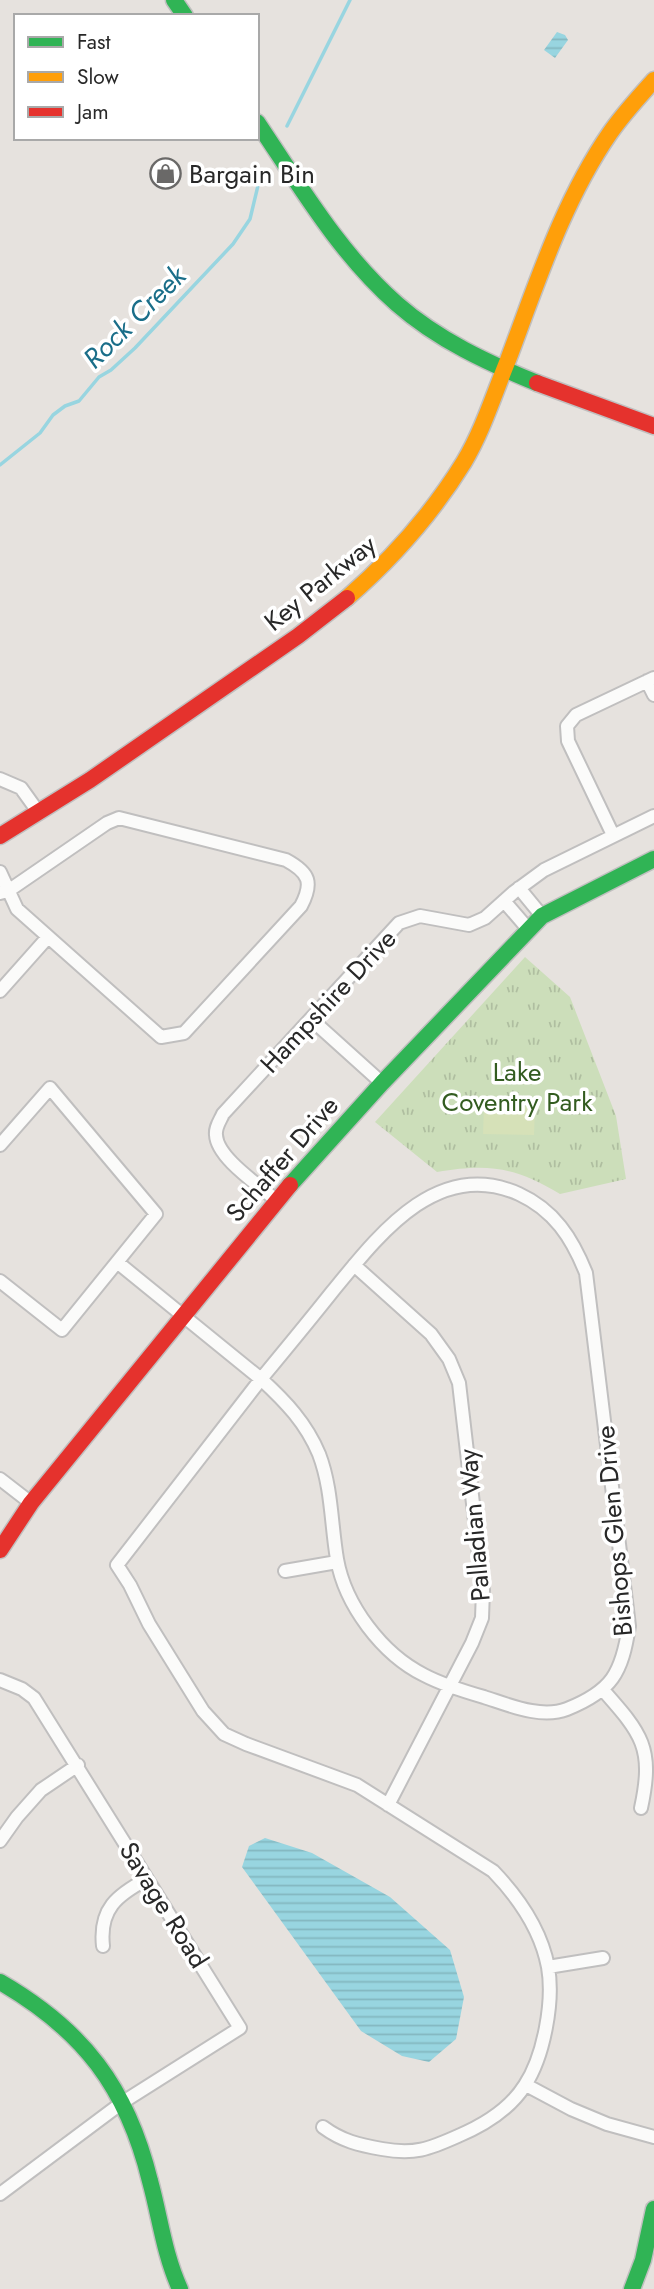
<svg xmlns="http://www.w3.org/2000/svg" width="654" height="2289" viewBox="0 0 654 2289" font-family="Jost,sans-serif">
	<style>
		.park { fill: url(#park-tufts) }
		.pitch { fill: #d6e1b8 }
		.water { fill: url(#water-rules) }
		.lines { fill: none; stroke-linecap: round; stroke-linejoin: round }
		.stream { stroke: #98d5e0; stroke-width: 3.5 }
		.street-casing { stroke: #c0bfbf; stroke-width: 16 }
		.fast-casing { stroke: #c0bfbf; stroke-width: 19 }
		.slow-casing { stroke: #c0bfbf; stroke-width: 19 }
		.jam-casing { stroke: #c0bfbf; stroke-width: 19 }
		.street { stroke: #fbfbfa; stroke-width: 12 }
		.fast { stroke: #30b455; stroke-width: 16 }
		.slow { stroke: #ff9f0a; stroke-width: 16 }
		.jam { stroke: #e5322d; stroke-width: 16 }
		.labels { text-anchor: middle; stroke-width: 7; stroke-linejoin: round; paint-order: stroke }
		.poi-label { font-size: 26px; fill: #282828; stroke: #fff; text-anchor: start }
		.street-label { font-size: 26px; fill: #282828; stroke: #fff }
		.park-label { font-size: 26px; fill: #335c20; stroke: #fff }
		.water-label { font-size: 28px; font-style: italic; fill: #1a6e89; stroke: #fff }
	</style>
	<defs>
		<pattern id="park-tufts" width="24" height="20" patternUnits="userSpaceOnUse" patternTransform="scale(1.75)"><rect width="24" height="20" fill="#ccdeba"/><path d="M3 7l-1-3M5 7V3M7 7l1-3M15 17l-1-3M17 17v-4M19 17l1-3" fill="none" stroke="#afbea0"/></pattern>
		<pattern id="water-rules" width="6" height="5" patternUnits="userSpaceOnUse" patternTransform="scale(1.75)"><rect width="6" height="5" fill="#98d5e0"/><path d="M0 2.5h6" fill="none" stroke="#83b7c0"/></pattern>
	</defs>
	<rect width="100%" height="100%" fill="#e6e2de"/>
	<path class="park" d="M 525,957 L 570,997 L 616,1116 L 626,1179 L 560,1194 C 515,1167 489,1163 437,1172 L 375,1122 Z"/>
	<path class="pitch" d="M 484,1106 L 535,1107 L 534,1135 L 483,1134 Z"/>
	<path class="water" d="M 557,32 L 565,35 L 568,40 L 555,58 L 544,50 Z
		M 265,1838 L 312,1853 L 390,1897 L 450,1950 L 464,1997 L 456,2039 L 429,2062 L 402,2056 L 361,2031 L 242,1867 L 249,1846 Z"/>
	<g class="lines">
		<path class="stream" d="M 287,126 L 350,0
			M 0,465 L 40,433 L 53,415 L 65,406 L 79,401 L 99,377 L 111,370 L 135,348 L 233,244 L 250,219 L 261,173"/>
		<defs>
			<path id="street" d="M 647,681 L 654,695
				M 0,779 L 21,788 L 39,813
				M 613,835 L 568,741 L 567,726 L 576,715 L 654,678
				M 0,872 L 17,909 L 161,1037 L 184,1033 L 301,906 C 313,883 310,873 286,860 L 119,818 L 107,823 L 8,891 L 0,893
				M 519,888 L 542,916
				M 504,901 L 529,930
				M 0,991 L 48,937
				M 311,1019 L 382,1083
				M 0,1145 L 50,1088 L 156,1214 L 62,1330 L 0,1281
				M 276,1200 C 259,1185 217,1158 216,1135 C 215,1127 220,1121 223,1114 L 399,923 L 420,916 L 469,925 L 485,918 L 514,892 L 544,870 L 654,816
				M 117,1262 L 261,1379 C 285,1350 309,1321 332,1292 C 378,1236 437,1157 519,1194 C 554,1210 572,1238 586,1273 L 629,1626 C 622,1673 612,1691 567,1709 C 541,1719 509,1705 484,1697 C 463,1691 443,1685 424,1675 C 382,1654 345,1605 337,1559 C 331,1524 332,1488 319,1454 C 306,1423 286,1402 261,1379 L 117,1565 L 130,1585 L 149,1624 L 203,1711 L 224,1734 L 246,1744 L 357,1785 L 493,1871 C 519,1898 541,1930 548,1967 C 554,2001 544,2056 525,2085 C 510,2109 484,2125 458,2136 C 429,2149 414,2155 382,2149 C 359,2145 342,2141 323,2127
				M 354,1265 L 431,1334 L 449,1359 L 459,1383 L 483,1590 L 482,1618 L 472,1643 L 388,1805
				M 0,1479 L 31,1503
				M 285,1571 L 337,1562
				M 0,1680 L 22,1689 L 34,1698 L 240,2028 L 123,2102 L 0,2194
				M 603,1690 C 642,1734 654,1748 641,1808
				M 0,1841 L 17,1817 L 41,1790 L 78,1765
				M 103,1946 C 99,1909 117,1895 147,1879
				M 548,1967 L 603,1958
				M 526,2085 L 571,2109 L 607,2124 L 654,2137"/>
			<path id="fast" d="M 174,0 L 185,16
				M 257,122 C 300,186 339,253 397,304 C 438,340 488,363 537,383
				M 290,1185 L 382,1083 L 542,916 L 654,859
				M 0,1982 C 83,2030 127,2087 150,2181 C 160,2217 164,2254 180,2289
				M 632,2289 L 643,2260 L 654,2209"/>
			<path id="slow" d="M 347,598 C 393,558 432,514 464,462 C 483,430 494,394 508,360 C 537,283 563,201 610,133 C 623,114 639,97 654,80"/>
			<path id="jam" d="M 537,383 L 654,426
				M 0,836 L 90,780 L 298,636 L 347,598
				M 0,1550 L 31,1503 L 290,1185"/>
		</defs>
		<use href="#street" class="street-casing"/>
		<use href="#fast" class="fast-casing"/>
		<use href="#slow" class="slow-casing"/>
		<use href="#jam" class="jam-casing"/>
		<use href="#street" class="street"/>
		<use href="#fast" class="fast"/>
		<use href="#slow" class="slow"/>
		<use href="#jam" class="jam"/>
	</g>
	<defs>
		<symbol id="shop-ring" viewBox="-11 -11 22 22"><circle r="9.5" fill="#fff" stroke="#6a6968" stroke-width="1.5"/><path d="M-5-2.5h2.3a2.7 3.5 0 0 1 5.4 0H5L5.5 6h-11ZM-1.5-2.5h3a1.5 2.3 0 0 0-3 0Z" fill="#6a6968"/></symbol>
	</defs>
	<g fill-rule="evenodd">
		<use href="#shop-ring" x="148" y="156" width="35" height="35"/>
	</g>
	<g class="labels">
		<g class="poi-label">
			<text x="189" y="183">Bargain Bin</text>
		</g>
		<g class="street-label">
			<text transform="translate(320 583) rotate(-39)" y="9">Key Parkway</text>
			<text transform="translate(328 1001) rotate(-47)" y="9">Hampshire Drive</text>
			<text transform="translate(282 1159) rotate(-49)" y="9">Schaffer Drive</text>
			<text transform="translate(474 1525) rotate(-95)" y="9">Palladian Way</text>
			<text transform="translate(614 1531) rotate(-95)" y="9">Bishops Glen Drive</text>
			<text transform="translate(164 1905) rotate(58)" y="9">Savage Road</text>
		</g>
		<g class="park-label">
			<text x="517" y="1081">Lake<tspan x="517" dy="30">Coventry Park</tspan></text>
		</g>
		<g class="water-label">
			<text transform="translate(134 317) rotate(-45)" y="10">Rock Creek</text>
		</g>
	</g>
	<rect x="14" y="14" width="245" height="126" fill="#ffffff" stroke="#a9a9a9" stroke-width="2"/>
	<rect x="28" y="37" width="35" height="10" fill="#30b455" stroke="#a9a9a9" stroke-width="2"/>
	<text x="77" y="49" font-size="21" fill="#282828">Fast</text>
	<rect x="28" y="72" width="35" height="10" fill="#ff9f0a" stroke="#a9a9a9" stroke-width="2"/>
	<text x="77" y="84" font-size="21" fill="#282828">Slow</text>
	<rect x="28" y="107" width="35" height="10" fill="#e5322d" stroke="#a9a9a9" stroke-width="2"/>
	<text x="77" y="119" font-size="21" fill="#282828">Jam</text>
</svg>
